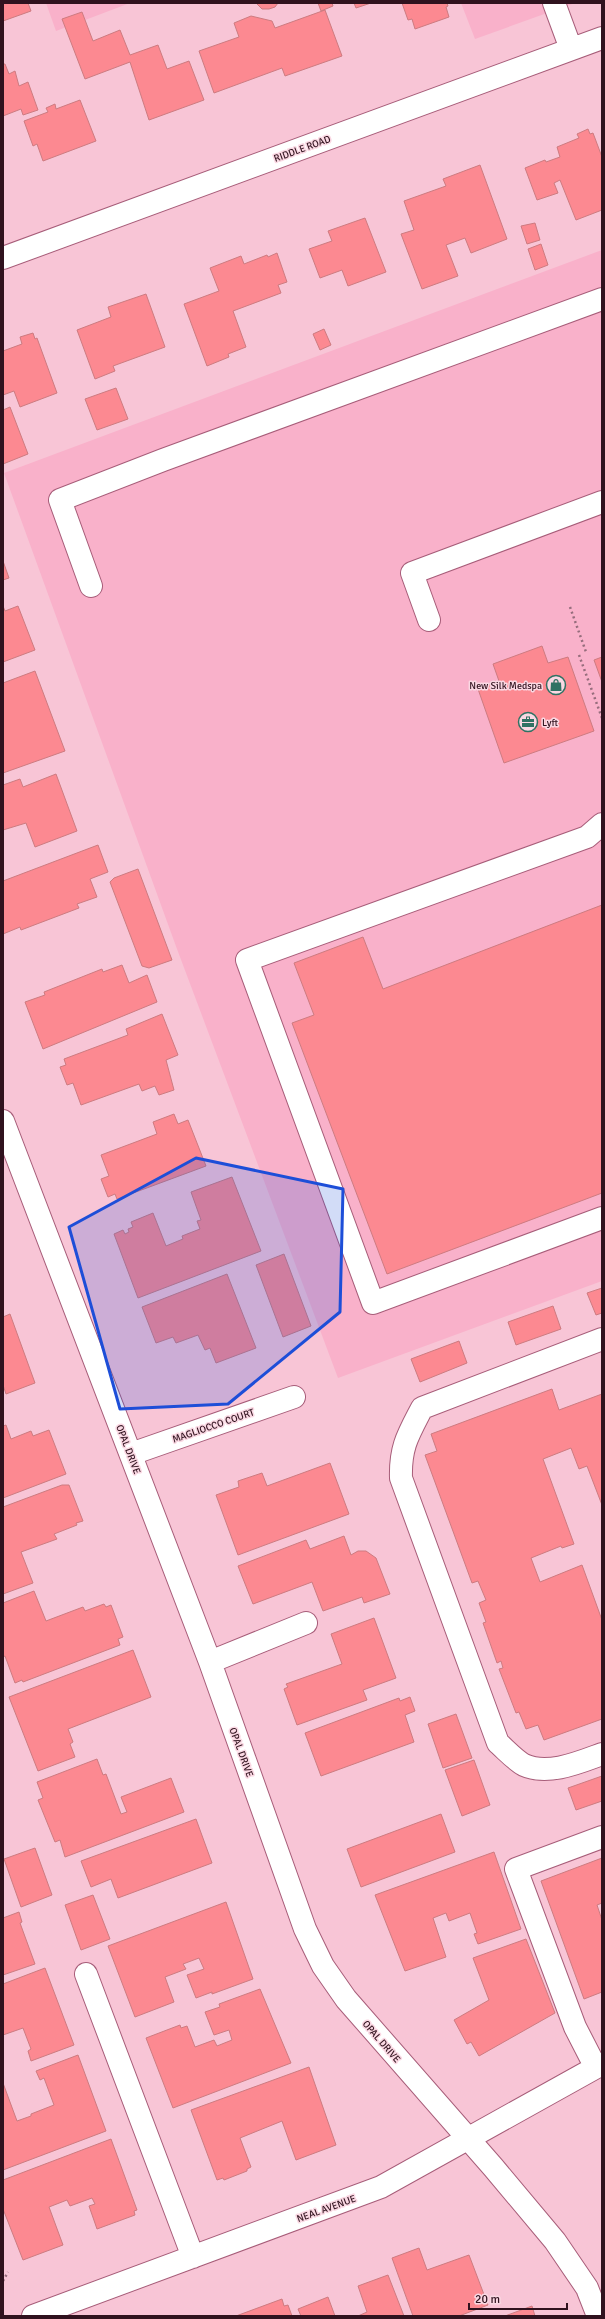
<svg xmlns="http://www.w3.org/2000/svg" width="605" height="2319" viewBox="0 0 605 2319" font-family="Signika,sans-serif">
	<style>
		.built { fill: #f9b1ca }
		.building { fill: #fc8991; stroke: #cd7b80 }
		.lines { fill: none; stroke-linecap: round; stroke-linejoin: round }
		.minor-casing { stroke: #a75d79; stroke-width: 24 }
		.path { stroke: #966d7c; stroke-width: 2.5; stroke-dasharray: 2 3; stroke-linecap: butt }
		.minor { stroke: #fff; stroke-width: 22 }
		.marked { fill: #1d4ed8; fill-opacity: 0.2; stroke: #1d4ed8; stroke-width: 3; stroke-linejoin: round }
		.labels { text-anchor: middle; stroke-width: 3; stroke-linejoin: round; paint-order: stroke }
		.street-label { font-size: 10px; fill: #30121e; stroke: #fad8e3 }
		.poi-label { font-size: 10px; fill: #30121e; stroke: #fad8e3; text-anchor: end }
	</style>
	<rect width="100%" height="100%" fill="#f8c5d6"/>
	<path class="built" d="M 46,3 L 130,3 L 56,31 Z
		M 461,3 L 575,3 L 475,39 Z
		M 602,250 L 602,1281 L 338,1378 L 177,949 L 4,473 Z"/>
	<path class="building" d="M 3,3 L 28,3 L 31,11 L 3,21 Z
		M 256,3 L 278,3 L 275,7 L 269,9 L 262,9 Z
		M 318,3 L 332,3 L 333,6 L 321,11 Z
		M 354,3 L 371,3 L 356,8 Z
		M 402,3 L 447,3 L 448,6 L 446,7 L 449,17 L 415,29 L 412,19 L 408,20 Z
		M 325,10 L 342,56 L 285,76 L 282,68 L 214,93 L 199,51 L 239,37 L 234,23 L 251,16 L 272,21 L 275,28 Z
		M 82,12 L 93,41 L 120,30 L 130,55 L 158,45 L 167,69 L 189,61 L 204,100 L 149,120 L 130,62 L 85,79 L 62,19 Z
		M 3,64 L 5,64 L 9,74 L 15,71 L 19,86 L 28,82 L 38,110 L 23,115 L 21,109 L 3,116 Z
		M 80,100 L 96,141 L 43,161 L 37,144 L 33,146 L 24,121 L 48,112 L 46,108 L 55,104 L 56,109 Z
		M 588,129 L 590,134 L 593,133 L 602,157 L 602,210 L 576,220 L 560,180 L 554,183 L 558,193 L 537,200 L 525,168 L 545,160 L 546,162 L 560,157 L 557,147 L 579,138 L 577,134 Z
		M 480,165 L 507,239 L 471,253 L 465,238 L 446,245 L 458,276 L 422,289 L 401,234 L 414,230 L 404,201 L 446,186 L 443,179 Z
		M 365,218 L 386,272 L 348,286 L 342,270 L 320,278 L 309,249 L 332,241 L 328,231 Z
		M 535,223 L 540,240 L 527,244 L 521,226 Z
		M 541,244 L 548,265 L 535,270 L 528,249 Z
		M 277,253 L 287,282 L 278,285 L 281,293 L 233,311 L 246,347 L 228,354 L 229,357 L 207,366 L 184,304 L 219,291 L 210,268 L 241,256 L 244,264 L 267,255 L 268,257 Z
		M 146,294 L 165,347 L 113,366 L 115,371 L 95,379 L 77,330 L 111,317 L 108,307 Z
		M 324,329 L 331,345 L 320,350 L 313,334 Z
		M 33,333 L 35,339 L 37,338 L 57,393 L 20,407 L 14,391 L 3,395 L 3,351 L 22,344 L 20,337 Z
		M 116,388 L 128,419 L 97,430 L 85,399 Z
		M 10,407 L 28,454 L 3,464 L 3,410 Z
		M 3,561 L 9,578 L 3,580 Z
		M 3,606 L 5,611 L 18,606 L 35,650 L 3,662 Z
		M 542,646 L 548,663 L 568,657 L 594,731 L 504,763 L 478,689 L 499,681 L 493,664 Z
		M 602,657 L 602,682 L 594,660 Z
		M 35,671 L 65,751 L 3,773 L 3,683 Z
		M 56,774 L 77,831 L 35,847 L 26,823 L 3,830 L 3,785 L 20,779 L 23,787 Z
		M 98,845 L 108,872 L 90,879 L 97,897 L 77,904 L 79,908 L 21,930 L 20,927 L 3,934 L 3,881 Z
		M 138,869 L 172,960 L 149,968 L 142,966 L 110,882 L 114,878 Z
		M 602,905 L 602,1193 L 387,1274 L 292,1023 L 314,1015 L 294,963 L 363,937 L 383,989 Z
		M 122,965 L 129,983 L 147,975 L 157,1002 L 43,1049 L 25,1002 L 45,995 L 44,992 L 102,969 L 103,972 Z
		M 162,1014 L 178,1055 L 166,1060 L 174,1090 L 159,1095 L 155,1086 L 142,1091 L 139,1084 L 81,1105 L 73,1083 L 67,1085 L 60,1067 L 66,1065 L 64,1059 L 128,1035 L 126,1029 Z
		M 174,1114 L 178,1124 L 188,1120 L 206,1166 L 117,1199 L 115,1194 L 108,1197 L 101,1179 L 109,1176 L 101,1155 L 157,1134 L 153,1122 Z
		M 232,1177 L 261,1251 L 138,1298 L 114,1234 L 123,1230 L 125,1234 L 129,1232 L 128,1229 L 133,1227 L 131,1222 L 153,1213 L 166,1246 L 183,1239 L 182,1236 L 200,1229 L 197,1221 L 201,1220 L 191,1192 Z
		M 284,1254 L 311,1326 L 283,1337 L 256,1265 Z
		M 227,1274 L 256,1348 L 216,1363 L 210,1348 L 205,1350 L 198,1335 L 176,1343 L 173,1337 L 156,1343 L 142,1307 Z
		M 602,1288 L 602,1313 L 596,1315 L 587,1293 Z
		M 553,1306 L 561,1329 L 516,1345 L 508,1322 Z
		M 10,1314 L 35,1383 L 6,1394 L 3,1385 L 3,1317 Z
		M 459,1341 L 467,1363 L 420,1382 L 411,1359 Z
		M 552,1389 L 559,1410 L 602,1394 L 602,1505 L 587,1466 L 579,1469 L 571,1448 L 543,1459 L 574,1544 L 562,1548 L 561,1546 L 531,1558 L 540,1582 L 582,1565 L 602,1620 L 602,1719 L 544,1740 L 538,1725 L 526,1729 L 519,1712 L 516,1713 L 499,1669 L 503,1668 L 501,1661 L 497,1663 L 483,1623 L 486,1622 L 479,1603 L 486,1600 L 478,1581 L 472,1583 L 425,1455 L 437,1451 L 431,1434 Z
		M 6,1425 L 11,1439 L 31,1431 L 33,1436 L 49,1430 L 66,1474 L 3,1498 L 3,1426 Z
		M 330,1463 L 349,1514 L 238,1555 L 216,1495 L 239,1487 L 238,1481 L 262,1473 L 267,1486 Z
		M 62,1485 L 69,1485 L 83,1521 L 76,1523 L 77,1525 L 54,1534 L 57,1539 L 21,1552 L 33,1583 L 3,1594 L 3,1507 Z
		M 344,1536 L 351,1555 L 358,1551 L 366,1551 L 376,1558 L 390,1594 L 364,1603 L 362,1597 L 323,1611 L 312,1582 L 253,1604 L 238,1566 L 306,1540 L 310,1549 Z
		M 34,1591 L 46,1621 L 83,1607 L 85,1611 L 104,1604 L 106,1607 L 111,1605 L 123,1637 L 118,1639 L 120,1645 L 23,1682 L 22,1680 L 15,1683 L 5,1656 L 3,1657 L 3,1603 Z
		M 374,1618 L 396,1678 L 363,1690 L 367,1700 L 297,1725 L 284,1689 L 288,1687 L 286,1684 L 342,1664 L 331,1634 Z
		M 133,1650 L 151,1697 L 68,1729 L 73,1742 L 70,1744 L 75,1757 L 38,1771 L 9,1697 Z
		M 410,1697 L 415,1711 L 405,1715 L 414,1742 L 321,1776 L 305,1733 L 399,1698 L 400,1701 Z
		M 456,1714 L 472,1758 L 443,1768 L 428,1724 Z
		M 97,1759 L 103,1775 L 106,1774 L 121,1814 L 127,1812 L 121,1797 L 171,1778 L 184,1812 L 65,1857 L 60,1840 L 55,1842 L 38,1800 L 43,1798 L 37,1782 Z
		M 474,1760 L 490,1805 L 462,1816 L 445,1770 Z
		M 602,1776 L 602,1801 L 576,1810 L 568,1788 Z
		M 441,1814 L 455,1852 L 361,1887 L 347,1849 Z
		M 196,1819 L 212,1863 L 118,1898 L 111,1879 L 91,1887 L 81,1861 Z
		M 35,1848 L 52,1895 L 21,1907 L 4,1859 Z
		M 494,1852 L 521,1929 L 478,1944 L 474,1934 L 477,1933 L 470,1913 L 449,1921 L 446,1913 L 433,1918 L 446,1957 L 405,1971 L 375,1895 Z
		M 602,1858 L 602,1903 L 597,1905 L 602,1920 L 602,1992 L 584,1999 L 541,1881 Z
		M 93,1895 L 110,1939 L 81,1950 L 65,1905 Z
		M 226,1902 L 253,1979 L 212,1994 L 212,1992 L 196,1998 L 187,1975 L 204,1969 L 199,1958 L 183,1964 L 186,1969 L 165,1977 L 174,2002 L 135,2017 L 108,1946 Z
		M 19,1912 L 22,1922 L 20,1923 L 35,1964 L 3,1975 L 3,1918 Z
		M 526,1939 L 555,2013 L 479,2056 L 471,2042 L 467,2044 L 454,2020 L 489,2000 L 473,1958 Z
		M 45,1968 L 74,2045 L 31,2061 L 28,2051 L 31,2049 L 23,2028 L 3,2035 L 3,1984 Z
		M 260,1989 L 291,2063 L 173,2108 L 146,2038 L 180,2025 L 181,2028 L 187,2026 L 195,2047 L 214,2040 L 217,2046 L 232,2040 L 229,2030 L 214,2035 L 205,2012 L 220,2007 L 219,2004 Z
		M 78,2055 L 106,2131 L 3,2170 L 3,2083 L 17,2121 L 31,2116 L 31,2114 L 54,2105 L 44,2078 L 40,2080 L 36,2071 Z
		M 309,2067 L 336,2145 L 296,2160 L 282,2121 L 240,2138 L 251,2167 L 247,2169 L 247,2171 L 224,2180 L 223,2178 L 217,2180 L 191,2110 Z
		M 111,2139 L 137,2210 L 134,2211 L 135,2215 L 97,2229 L 89,2206 L 95,2204 L 92,2198 L 70,2206 L 67,2200 L 49,2207 L 63,2245 L 23,2260 L 3,2209 L 3,2180 Z
		M 419,2248 L 427,2270 L 469,2255 L 488,2305 L 459,2316 L 413,2316 L 392,2258 Z
		M 388,2275 L 404,2316 L 358,2316 L 367,2312 L 358,2286 Z
		M 328,2297 L 335,2316 L 301,2316 L 298,2309 Z
		M 282,2299 L 284,2306 L 288,2305 L 292,2316 L 236,2316 Z
		M 532,2306 L 535,2316 L 505,2316 Z"/>
	<g class="lines">
		<defs>
			<path id="minor" d="M 554,3 L 571,49
				M 3,258 L 602,38
				M 91,586 L 60,500 L 163,460 L 602,299
				M 429,620 L 412,573 L 602,502
				M 602,824 L 587,837 L 247,960 L 373,1303 L 602,1218
				M 3,1121 L 210,1662 L 305,1929 L 323,1966 L 346,1999 L 493,2167 L 555,2241 L 587,2288 L 598,2316
				M 602,1339 L 422,1408 C 408,1435 400,1447 401,1478 L 498,1743 C 506,1750 515,1760 524,1765 C 548,1776 580,1762 602,1754
				M 131,1454 L 294,1397
				M 210,1662 L 306,1623
				M 86,1974 L 193,2257
				M 595,2066 L 575,2027 L 516,1869 L 602,1837
				M 33,2316 L 381,2187 L 602,2064"/>
		</defs>
		<use href="#minor" class="minor-casing"/>
		<path class="path" d="M 570,607 L 586,652
			M 579,655 L 602,718
			M 3,2281 L 8,2272"/>
		<use href="#minor" class="minor"/>
	</g>
	<path class="marked" d="M 196,1158 L 343,1189 L 340,1312 L 228,1404 L 120,1409 L 69,1227 Z"/>
	<defs>
		<symbol id="shop-ring" viewBox="-11 -11 22 22"><circle r="9.5" fill="#fad8e3" stroke="#2f7263" stroke-width="1.5"/><path d="M-5-2.5h2.3a2.7 3.5 0 0 1 5.4 0H5L5.5 6h-11ZM-1.5-2.5h3a1.5 2.3 0 0 0-3 0Z" fill="#2f7263"/></symbol>
		<symbol id="office-ring" viewBox="-11 -11 22 22"><circle r="9.5" fill="#fad8e3" stroke="#2f7263" stroke-width="1.5"/><path d="M-6-3h4V-5.5h4V-3h4V5H-6ZM-1-4.5V-3h2v-1.5ZM-6 0V1H6V0Z" fill="#2f7263"/></symbol>
	</defs>
	<g fill-rule="evenodd">
		<use href="#shop-ring" x="545" y="674" width="22" height="22"/>
		<use href="#office-ring" x="517" y="711" width="22" height="22"/>
	</g>
	<g class="labels">
		<g class="street-label">
			<text transform="translate(302 148) rotate(-20)" y="4">RIDDLE ROAD</text>
			<text transform="translate(213 1425) rotate(-19)" y="4">MAGLIOCCO COURT</text>
			<text transform="translate(129 1449) rotate(69)" y="4">OPAL DRIVE</text>
			<text transform="translate(242 1752) rotate(70)" y="4">OPAL DRIVE</text>
			<text transform="translate(382 2041) rotate(49)" y="4">OPAL DRIVE</text>
			<text transform="translate(326 2208) rotate(-20)" y="4">NEAL AVENUE</text>
		</g>
		<g class="poi-label">
			<text x="542" y="689">New Silk Medspa</text>
			<text x="542" y="726" text-anchor="start">Lyft</text>
		</g>
	</g>
	<rect width="605" height="2319" fill="none" stroke="#30121e" stroke-width="8"/>
	<path d="M469 2303v6h98v-6" fill="none" stroke="#30121e" stroke-width="2"/>
	<text x="475" y="2303" font-size="12" fill="#30121e" stroke="#fad8e3" stroke-width="3" paint-order="stroke">20 m</text>
</svg>
